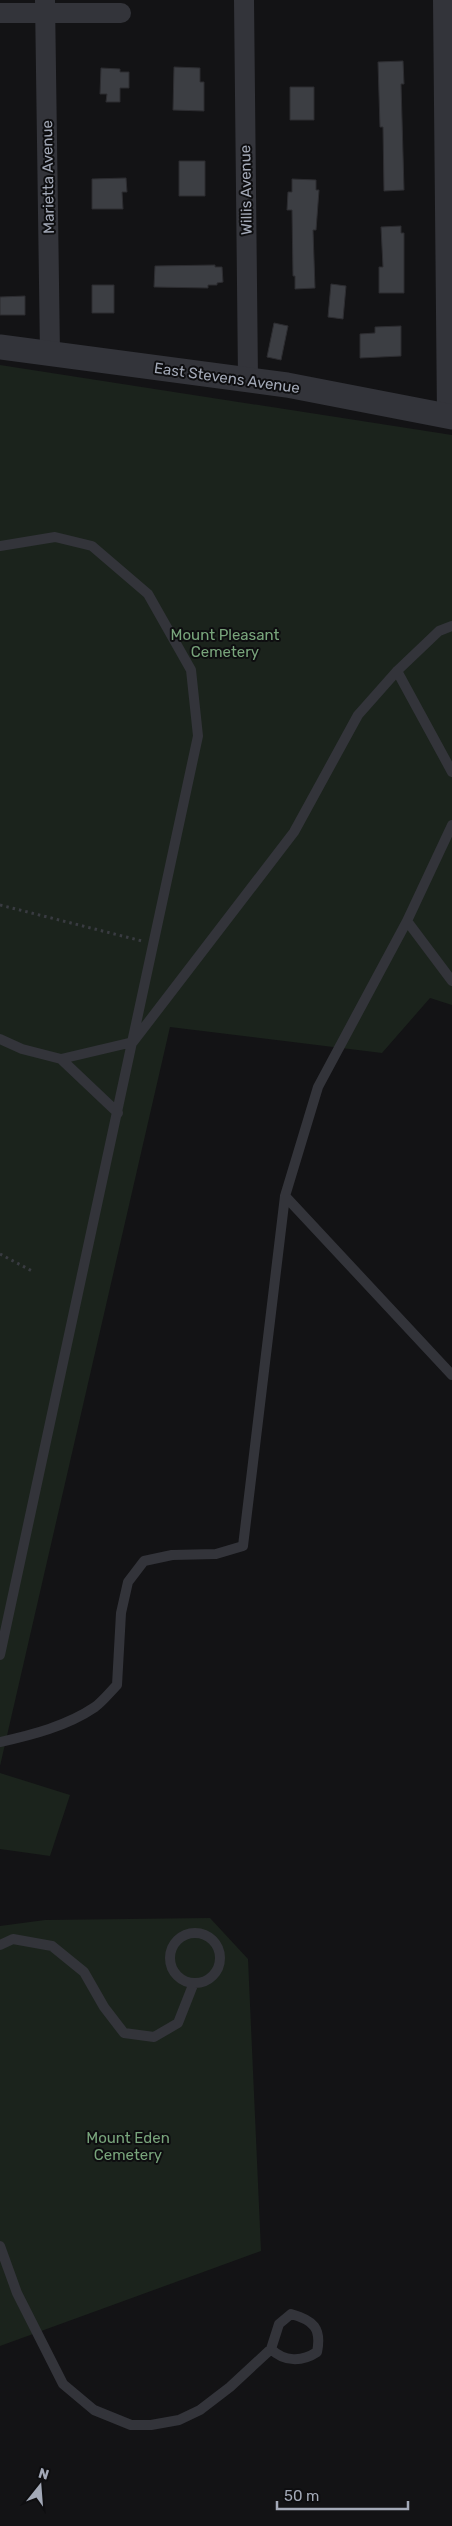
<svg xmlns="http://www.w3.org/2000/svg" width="452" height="2526" viewBox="0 0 452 2526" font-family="Rubik,sans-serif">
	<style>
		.green { fill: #1b231c }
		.building { fill: #3c3e43; stroke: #2d2d31 }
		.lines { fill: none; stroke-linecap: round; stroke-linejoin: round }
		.path { stroke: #393b41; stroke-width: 3; stroke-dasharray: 2.5 4; stroke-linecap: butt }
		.service { stroke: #33343a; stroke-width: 10 }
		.minor { stroke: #33343a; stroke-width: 20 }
		.tertiary { stroke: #33343a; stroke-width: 25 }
		.labels { text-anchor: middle; stroke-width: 4; stroke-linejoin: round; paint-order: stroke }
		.street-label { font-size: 15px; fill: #a3a9b7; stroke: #0e0e10 }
		.park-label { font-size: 15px; fill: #78a47b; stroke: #0e0e10 }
	</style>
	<rect width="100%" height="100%" fill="#131315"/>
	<path class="green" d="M 0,365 L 452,435 L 452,1005 L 430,998 L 382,1053 L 170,1027 L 0,1766 Z
		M 0,1773 L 70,1795 L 50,1856 L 0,1849 Z
		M 210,1918 L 248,1959 L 261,2251 L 0,2346 L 0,1926 L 45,1920 Z"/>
	<path class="building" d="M 403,61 L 404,84 L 401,84 L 404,190 L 384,191 L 383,127 L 380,127 L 378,62 Z
		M 174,67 L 200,68 L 200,82 L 204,82 L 204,111 L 173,110 Z
		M 101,68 L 120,69 L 120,72 L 129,72 L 129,88 L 120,88 L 120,102 L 106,102 L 107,94 L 100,94 Z
		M 290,87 L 314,87 L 314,120 L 290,120 Z
		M 179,161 L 205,161 L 205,196 L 179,196 Z
		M 126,178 L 127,192 L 122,192 L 123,209 L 92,209 L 92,179 Z
		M 292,179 L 316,180 L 316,190 L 319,190 L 316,230 L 313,230 L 315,288 L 295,289 L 295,276 L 293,276 L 292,210 L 287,210 L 288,192 L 292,192 Z
		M 401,226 L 401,233 L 404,233 L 404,293 L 379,293 L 379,267 L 383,267 L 381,227 Z
		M 215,265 L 215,267 L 222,267 L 223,282 L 217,283 L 217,285 L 208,285 L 208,288 L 154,287 L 155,266 Z
		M 331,284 L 346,286 L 343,319 L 328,317 Z
		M 92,285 L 114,285 L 114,313 L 92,313 Z
		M 25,296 L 25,315 L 0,315 L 0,297 Z
		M 274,323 L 288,326 L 281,360 L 267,357 Z
		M 401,326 L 401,356 L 360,358 L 360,334 L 375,333 L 375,327 Z"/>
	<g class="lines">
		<path class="path" d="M 0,905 L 142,941
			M 0,1254 L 32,1271"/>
		<path class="service" d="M 0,546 L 55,537 L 92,546 L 148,594 L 191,670 L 198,736 L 0,1655
			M 397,671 L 452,772
			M 452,825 L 407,921 L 452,981
			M 407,921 L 318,1087 L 285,1196 L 452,1375
			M 0,1039 L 22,1049 L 61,1059 L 133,1042 L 294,832 L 358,715 L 397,671 L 439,631 L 452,626
			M 61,1059 L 118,1113
			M 0,1742 C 32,1735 67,1726 95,1707 C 103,1701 110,1692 117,1685 L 121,1613 L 128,1582 L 144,1561 L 172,1555 L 216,1554 L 243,1546 L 285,1196
			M170 1958a25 25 0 1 1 50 0a25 25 0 1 1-50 0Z
			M 0,1945 L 13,1939 L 52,1946 L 84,1972 L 104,2007 L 124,2033 L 154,2037 L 178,2023 L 193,1985
			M 0,2246 L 17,2293 L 63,2384 L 94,2410 L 131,2425 L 151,2425 L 179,2420 L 200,2410 L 230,2387 L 271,2349 L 279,2324 L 291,2314 C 313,2320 322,2328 317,2352 C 302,2362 284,2362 271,2349"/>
		<path class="minor" d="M 45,0 L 50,354
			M 244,0 L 248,379
			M 443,0 L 447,416
			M 0,13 L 121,13"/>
		<path class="tertiary" d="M 0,347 L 287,385 L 452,417"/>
	</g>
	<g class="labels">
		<g class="street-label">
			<text transform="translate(48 177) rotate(-91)" y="5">Marietta Avenue</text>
			<text transform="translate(246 190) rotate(-91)" y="5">Willis Avenue</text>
			<text transform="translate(227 378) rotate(8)" y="5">East Stevens Avenue</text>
		</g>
		<g class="park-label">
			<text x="225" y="640">Mount Pleasant<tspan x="225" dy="17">Cemetery</tspan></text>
			<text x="128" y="2143">Mount Eden<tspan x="128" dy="17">Cemetery</tspan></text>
		</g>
	</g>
	<g transform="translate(40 2486) rotate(17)" stroke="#0e0e10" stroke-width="4" paint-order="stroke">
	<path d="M0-4L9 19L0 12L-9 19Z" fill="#a3a9b7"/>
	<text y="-8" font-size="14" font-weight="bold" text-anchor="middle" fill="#a3a9b7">N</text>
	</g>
	<path d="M277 2501v8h131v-8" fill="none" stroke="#a3a9b7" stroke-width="2.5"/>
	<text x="284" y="2501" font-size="15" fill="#a3a9b7" stroke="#0e0e10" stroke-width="4" paint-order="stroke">50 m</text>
</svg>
